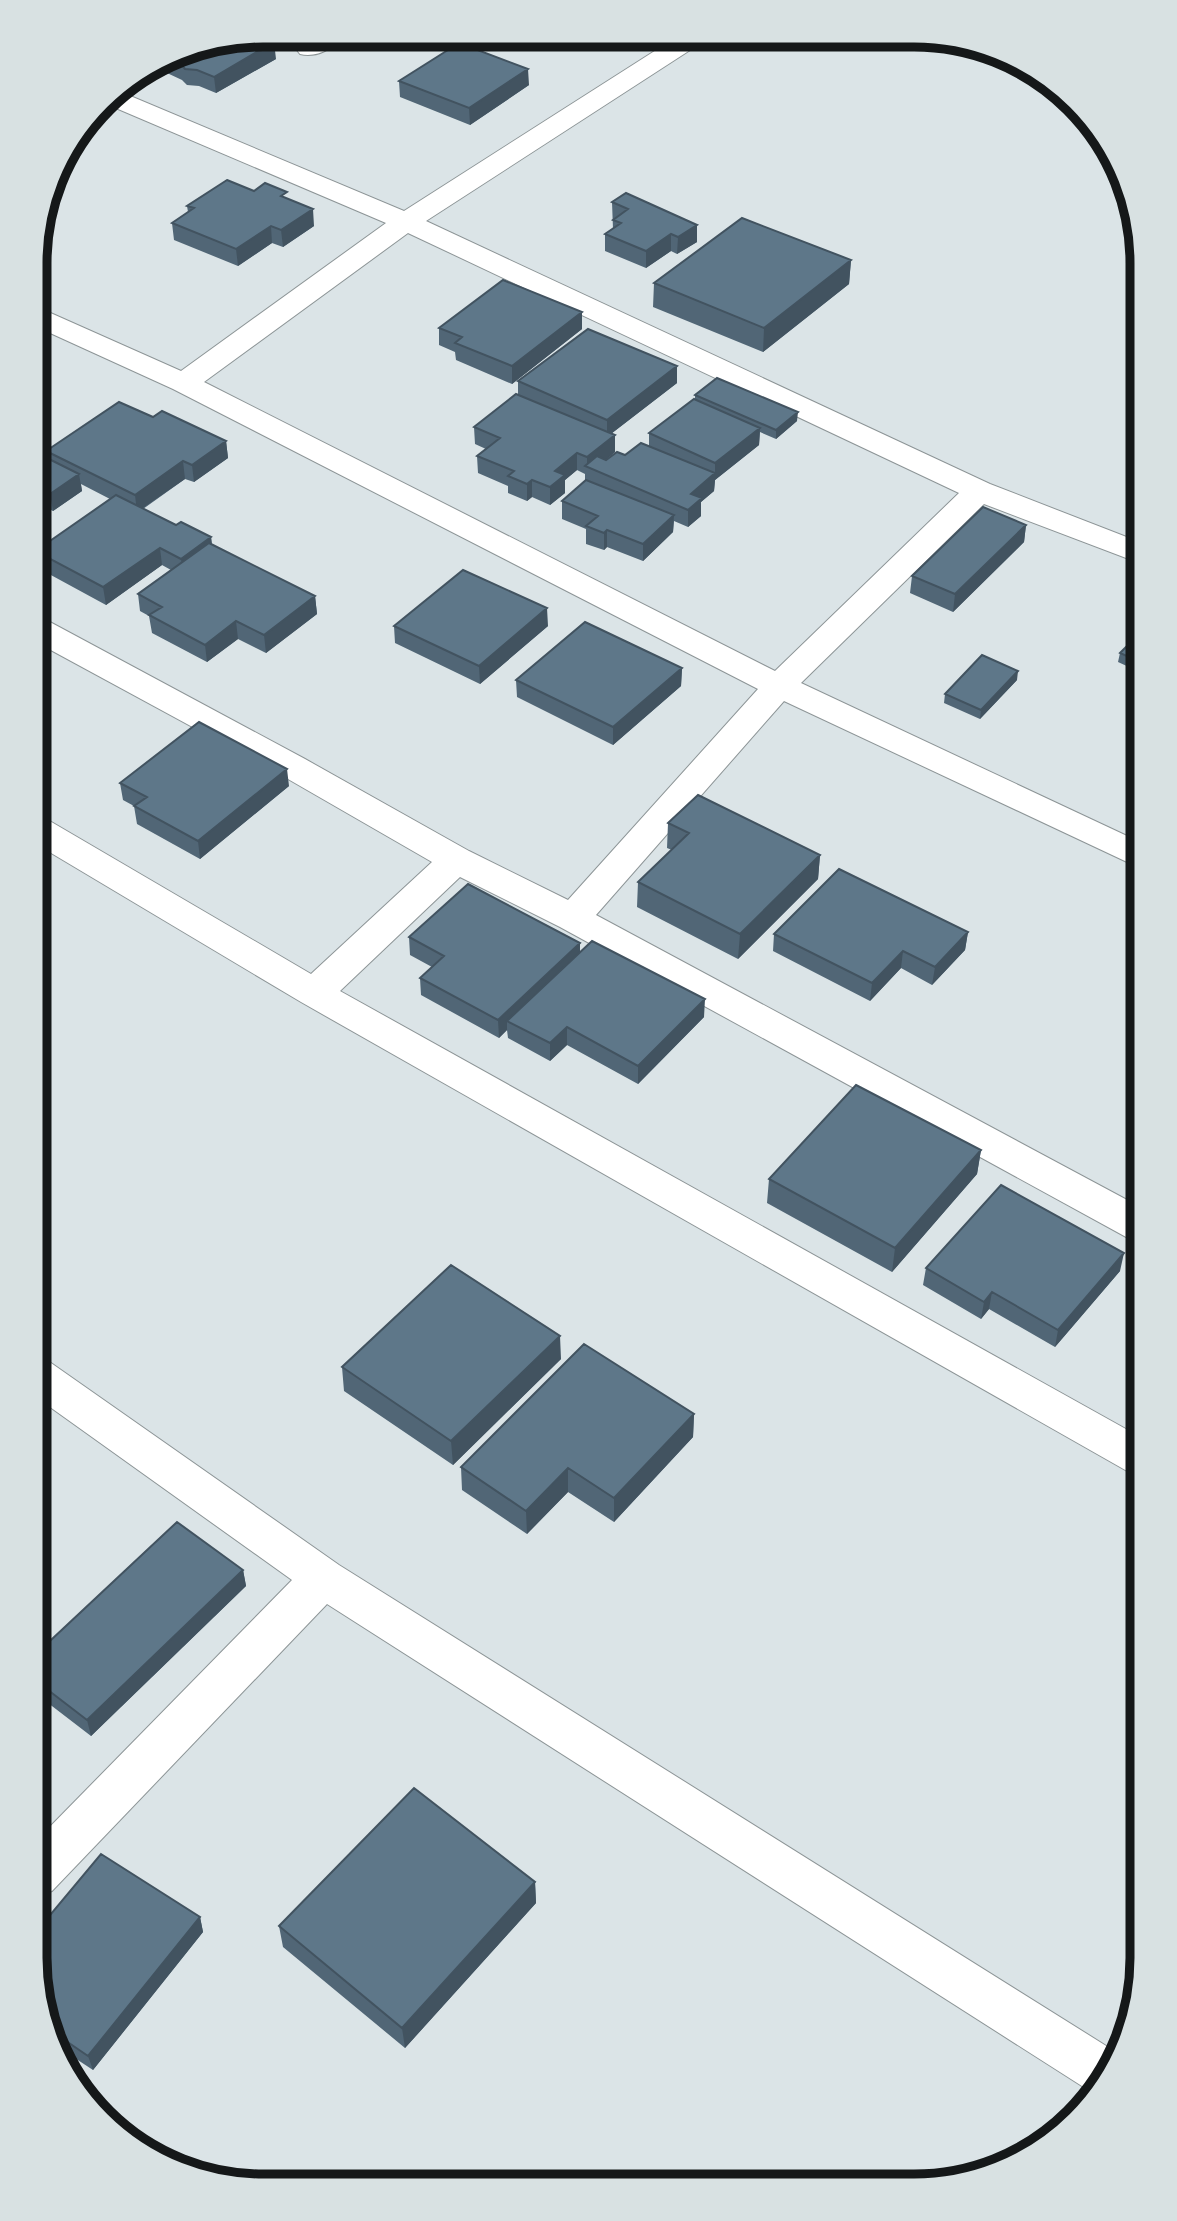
<svg xmlns="http://www.w3.org/2000/svg" width="1177" height="2221" viewBox="0 0 1177 2221" font-family="'Zilla Slab',serif">
	<style>
		.lines { fill: none; stroke-linecap: round; stroke-linejoin: round }
		.minor-casing { stroke: #8d9597; stroke-width: 2 }
		.minor { fill: #fff; fill-rule: evenodd }
		.wall { fill: #516676 }
		.shaded-wall { fill: #425360 }
		.building { fill: #5e7789; stroke: #425360; stroke-width: 2 }
		.rim { fill: none; stroke: #151819; stroke-width: 9 }
	</style>
	<rect width="100%" height="100%" fill="#dbe4e7"/>
	<g class="lines">
		<defs>
			<path id="minor" d="M 313,35 L 343,35 C 334,49 316,58 300,54 L 296,49 Z
				M 675,38 L 705,38 L 701,43 L 426,221 L 990,484 L 1142,543 L 1142,564 L 984,504 L 801,683 L 1142,843 L 1142,869 L 784,701 L 596,915 L 1142,1208 L 1142,1242 L 1128,1238 L 560,927 L 460,877 L 340,991 L 1142,1438 L 1142,1477 L 1127,1471 L 301,1002 L 36,844 L 36,816 L 48,820 L 311,974 L 432,862 L 281,775 L 36,642 L 36,618 L 48,621 L 305,759 L 469,851 L 568,900 L 758,689 L 173,389 L 37,327 L 37,307 L 181,371 L 386,223 L 104,103 L 116,90 L 404,211 ZM 408,233 L 959,493 L 775,671 L 204,382 Z
				M 36,1358 L 51,1363 L 339,1565 L 1119,2054 L 1096,2095 L 327,1604 L 52,1891 L 35,1897 L 35,1842 L 292,1580 L 36,1397 Z"/>
		</defs>
		<use href="#minor" class="minor-casing"/>
		<use href="#minor" class="minor"/>
	</g>
	<path class="wall" d="M 177,52 L 276,59 L 216,93 L 199,86 L 187,85 L 182,80 L 167,73 L 165,59 Z
		M 399,81 L 529,85 L 470,125 L 400,97 Z
		M 254,191 L 287,199 L 314,226 L 283,247 L 272,243 L 238,266 L 174,240 L 172,223 L 188,212 L 187,206 Z
		M 612,202 L 697,225 L 697,242 L 677,254 L 671,251 L 646,268 L 605,251 L 605,234 L 613,229 Z
		M 851,260 L 849,284 L 763,352 L 653,307 L 654,283 Z
		M 439,328 L 582,329 L 512,384 L 456,360 L 455,352 L 439,345 Z
		M 518,381 L 677,383 L 612,433 L 615,435 L 615,452 L 606,460 L 625,455 L 649,446 L 649,433 L 695,399 L 695,395 L 797,421 L 776,439 L 760,432 L 759,445 L 715,480 L 714,491 L 701,502 L 701,516 L 688,527 L 674,521 L 673,532 L 643,561 L 607,547 L 604,550 L 586,544 L 586,529 L 562,519 L 562,501 L 585,481 L 585,474 L 577,470 L 565,480 L 565,493 L 550,505 L 532,497 L 527,501 L 508,493 L 508,486 L 478,473 L 477,456 L 486,449 L 475,444 L 474,427 L 518,395 Z
		M 153,417 L 226,441 L 228,458 L 194,482 L 185,479 L 143,509 L 176,525 L 211,537 L 212,545 L 315,596 L 317,614 L 266,653 L 238,639 L 207,662 L 152,633 L 149,616 L 140,611 L 138,594 L 171,570 L 162,565 L 106,605 L 38,568 L 37,550 L 110,499 L 81,484 L 82,491 L 53,511 L 37,503 L 37,453 L 47,458 L 46,451 Z
		M 1142,440 L 1142,476 L 1126,470 L 1129,452 Z
		M 1026,525 L 1024,542 L 953,612 L 910,593 L 912,576 Z
		M 394,626 L 548,626 L 480,684 L 395,643 Z
		M 1142,647 L 1142,673 L 1118,662 L 1120,653 Z
		M 682,668 L 681,686 L 613,745 L 517,697 L 516,680 Z
		M 1017,680 L 980,719 L 944,703 L 945,694 Z
		M 120,783 L 289,786 L 200,859 L 137,824 L 134,806 L 123,800 Z
		M 668,823 L 820,855 L 818,879 L 738,959 L 637,907 L 638,882 L 672,850 L 667,848 Z
		M 968,932 L 965,950 L 932,985 L 901,968 L 870,1001 L 773,951 L 774,934 Z
		M 409,937 L 580,952 L 704,1017 L 638,1084 L 567,1045 L 550,1061 L 508,1038 L 507,1030 L 499,1038 L 421,995 L 420,978 L 432,967 L 410,955 Z
		M 981,1150 L 977,1174 L 892,1272 L 767,1203 L 769,1179 Z
		M 926,1268 L 1120,1271 L 1055,1347 L 989,1309 L 981,1319 L 923,1285 Z
		M 561,1359 L 453,1465 L 344,1391 L 342,1367 Z
		M 694,1414 L 693,1437 L 614,1522 L 568,1492 L 527,1534 L 462,1490 L 461,1467 Z
		M 243,1570 L 246,1586 L 91,1736 L 35,1693 L 35,1655 Z
		M 535,1882 L 536,1903 L 405,2048 L 283,1947 L 279,1926 Z
		M 200,1917 L 203,1932 L 93,2070 L 58,2047 L 47,2030 L 35,1957 Z"/>
	<path class="shaded-wall" d="M 274,42 L 276,59 L 216,93 L 214,77 Z
		M 528,69 L 529,85 L 470,125 L 469,108 Z
		M 55,177 L 58,194 L 47,200 L 54,178 Z
		M 313,209 L 314,226 L 283,247 L 281,230 Z
		M 697,225 L 697,242 L 677,254 L 678,237 Z
		M 271,226 L 272,243 L 238,266 L 236,249 Z
		M 671,234 L 671,251 L 646,268 L 646,251 Z
		M 851,260 L 849,284 L 763,352 L 764,328 Z
		M 582,312 L 582,329 L 512,384 L 512,366 Z
		M 677,366 L 677,383 L 607,437 L 607,420 Z
		M 798,412 L 797,421 L 776,439 L 776,430 Z
		M 760,428 L 759,445 L 715,480 L 714,491 L 701,502 L 701,516 L 688,527 L 688,510 L 691,494 L 715,473 L 715,463 Z
		M 615,435 L 615,452 L 593,470 L 587,467 L 587,457 Z
		M 226,441 L 228,458 L 194,482 L 192,465 Z
		M 577,453 L 577,470 L 565,480 L 565,493 L 550,505 L 550,487 L 555,471 Z
		M 183,461 L 185,479 L 137,512 L 135,495 Z
		M 79,474 L 82,491 L 53,511 L 50,494 Z
		M 532,480 L 532,497 L 527,501 L 527,484 Z
		M 674,515 L 673,532 L 643,561 L 643,544 Z
		M 1026,525 L 1024,542 L 953,612 L 955,594 Z
		M 607,530 L 607,547 L 604,550 L 604,533 Z
		M 211,537 L 213,555 L 183,576 L 181,559 Z
		M 160,548 L 162,565 L 106,605 L 103,587 Z
		M 315,596 L 317,614 L 266,653 L 264,635 Z
		M 547,608 L 548,626 L 480,684 L 479,666 Z
		M 236,621 L 238,639 L 207,662 L 205,645 Z
		M 682,668 L 681,686 L 613,745 L 613,727 Z
		M 1018,671 L 1017,680 L 980,719 L 981,710 Z
		M 287,769 L 289,786 L 200,859 L 198,841 Z
		M 820,855 L 818,879 L 738,959 L 740,934 Z
		M 968,932 L 965,950 L 932,985 L 935,967 Z
		M 580,943 L 580,961 L 507,1021 L 507,1030 L 499,1038 L 498,1020 Z
		M 903,951 L 901,968 L 870,1001 L 872,983 Z
		M 705,999 L 704,1017 L 638,1084 L 638,1066 Z
		M 567,1027 L 567,1045 L 550,1061 L 550,1043 Z
		M 981,1150 L 977,1174 L 892,1272 L 895,1248 Z
		M 1124,1253 L 1120,1271 L 1055,1347 L 1058,1330 Z
		M 992,1292 L 989,1309 L 981,1319 L 984,1302 Z
		M 560,1336 L 561,1359 L 453,1465 L 451,1441 Z
		M 694,1414 L 693,1437 L 614,1522 L 614,1498 Z
		M 568,1468 L 568,1492 L 527,1534 L 526,1511 Z
		M 243,1570 L 246,1586 L 91,1736 L 87,1720 Z
		M 535,1882 L 536,1903 L 405,2048 L 402,2028 Z
		M 200,1917 L 203,1932 L 93,2070 L 88,2056 Z"/>
	<path class="building" d="M 259,36 L 274,42 L 214,77 L 197,70 L 185,69 L 180,63 L 168,58 L 177,52 Z
		M 459,43 L 528,69 L 469,108 L 399,81 Z
		M 227,180 L 254,191 L 265,183 L 287,192 L 281,196 L 313,209 L 281,230 L 271,226 L 236,249 L 172,223 L 194,208 L 187,206 Z
		M 626,193 L 697,225 L 678,237 L 671,234 L 646,251 L 605,234 L 621,223 L 613,220 L 628,209 L 612,202 Z
		M 742,218 L 851,260 L 764,328 L 654,283 Z
		M 503,280 L 582,312 L 512,366 L 455,343 L 462,337 L 439,328 Z
		M 588,329 L 677,366 L 607,420 L 518,381 Z
		M 717,378 L 798,412 L 776,430 L 695,395 Z
		M 516,394 L 615,435 L 587,457 L 577,453 L 555,471 L 565,475 L 550,487 L 532,480 L 527,484 L 508,476 L 514,471 L 477,456 L 500,438 L 474,427 Z
		M 694,399 L 760,428 L 715,463 L 649,433 Z
		M 119,402 L 153,417 L 162,411 L 226,441 L 192,465 L 183,461 L 135,495 L 46,451 Z
		M 1142,440 L 1142,458 L 1129,452 Z
		M 641,443 L 715,473 L 691,494 L 702,498 L 688,510 L 585,466 L 597,456 L 606,460 L 617,452 L 625,455 Z
		M 37,453 L 79,474 L 50,494 L 37,487 Z
		M 586,480 L 674,515 L 643,544 L 607,530 L 604,533 L 586,526 L 598,516 L 562,501 Z
		M 116,495 L 176,525 L 181,522 L 211,537 L 181,559 L 160,548 L 103,587 L 37,552 L 37,550 Z
		M 983,507 L 1026,525 L 955,594 L 912,576 Z
		M 209,543 L 315,596 L 264,635 L 236,621 L 205,645 L 149,615 L 162,607 L 138,594 Z
		M 463,570 L 547,608 L 479,666 L 394,626 Z
		M 585,622 L 682,668 L 613,727 L 516,680 Z
		M 1131,642 L 1142,647 L 1142,663 L 1120,653 Z
		M 982,655 L 1018,671 L 981,710 L 945,694 Z
		M 199,722 L 287,769 L 198,841 L 134,806 L 147,797 L 120,783 Z
		M 698,795 L 820,855 L 740,934 L 638,882 L 689,833 L 668,823 Z
		M 839,869 L 968,932 L 935,967 L 903,951 L 872,983 L 774,934 Z
		M 468,884 L 580,943 L 498,1020 L 420,978 L 444,956 L 409,937 Z
		M 592,941 L 705,999 L 638,1066 L 567,1027 L 550,1043 L 507,1021 Z
		M 856,1085 L 981,1150 L 895,1248 L 769,1179 Z
		M 1001,1185 L 1124,1253 L 1058,1330 L 992,1292 L 984,1302 L 926,1268 Z
		M 451,1265 L 560,1336 L 451,1441 L 342,1367 Z
		M 584,1344 L 694,1414 L 614,1498 L 568,1468 L 526,1511 L 461,1467 Z
		M 177,1522 L 243,1570 L 87,1720 L 35,1680 L 35,1655 Z
		M 414,1788 L 535,1882 L 402,2028 L 279,1926 Z
		M 101,1854 L 200,1917 L 88,2056 L 47,2028 L 35,1957 L 35,1933 Z"/>
	<path d="M0 0H1177V2221H0ZM263 47H914A216 216 0 0 1 1130 263V1958A216 216 0 0 1 914 2174H263A216 216 0 0 1 47 1958V263A216 216 0 0 1 263 47Z" fill="#d8e1e2" fill-rule="evenodd"/>
	<path class="rim" d="M263 47H914A216 216 0 0 1 1130 263V1958A216 216 0 0 1 914 2174H263A216 216 0 0 1 47 1958V263A216 216 0 0 1 263 47Z"/>
</svg>
